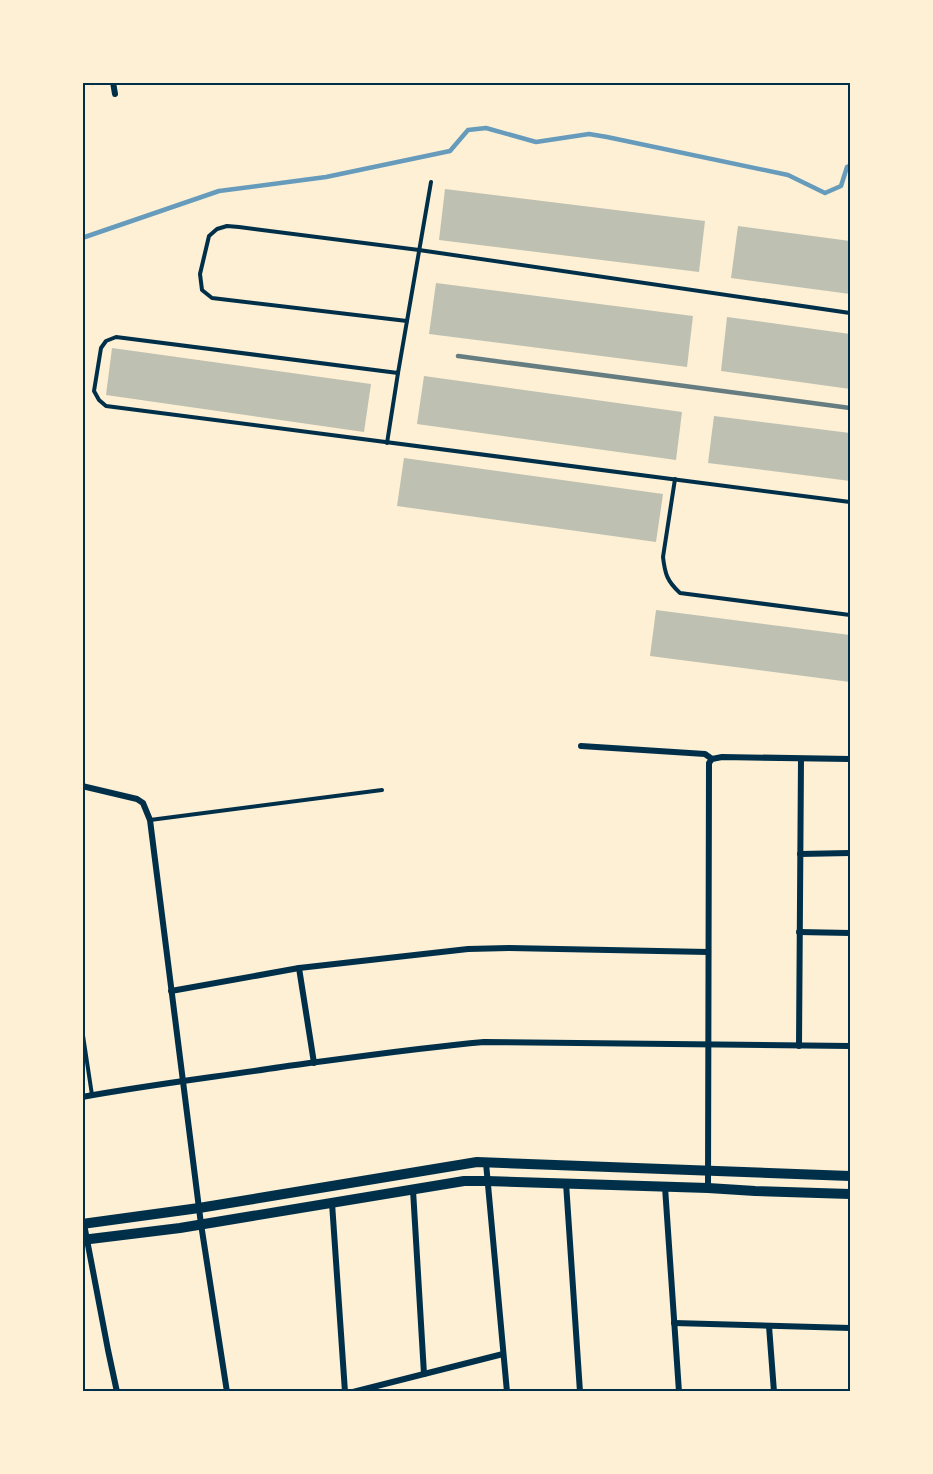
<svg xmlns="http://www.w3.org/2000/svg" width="933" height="1474" font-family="Montserrat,sans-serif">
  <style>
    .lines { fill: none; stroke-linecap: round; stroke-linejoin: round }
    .stream { stroke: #669bbc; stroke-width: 4.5 }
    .building { fill: #bec0b2 }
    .service { stroke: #003049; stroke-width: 4 }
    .minor { stroke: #003049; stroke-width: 6 }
    .primary { stroke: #003049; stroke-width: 10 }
    .rail { stroke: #657d81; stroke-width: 4.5 }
    .neatline { fill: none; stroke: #003049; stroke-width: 2 }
  </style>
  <rect width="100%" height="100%" fill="#fdf0d5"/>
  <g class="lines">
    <path class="stream" d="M82,238l137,-47 107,-14 124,-26 18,-21 18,-2 50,14 53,-8 18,3 181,38 37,18 16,-7 6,-19 3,-1"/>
  </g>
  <g class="building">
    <path d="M445,189l260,32 -6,51 -260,-32z"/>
    <path d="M738,226l112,15v53l-119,-16z"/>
    <path d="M436,283l257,33 -6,51 -258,-33z"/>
    <path d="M727,317l123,17v55l-129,-18z"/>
    <path d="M112,348l259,36 -7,48 -258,-37z"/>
    <path d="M424,376l258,36 -6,48 -259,-36z"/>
    <path d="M714,416l136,17v48l-142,-18z"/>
    <path d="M404,458l259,36 -7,48 -259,-36z"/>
    <path d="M656,610l194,25v47l-200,-26z"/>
  </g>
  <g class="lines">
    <g class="service">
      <path d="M431,182l-33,191 -282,-36 -10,4 -5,7 -7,43 5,9 7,6 744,96"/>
      <path d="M407,321l-195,-23 -10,-8 -2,-16 9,-38 8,-7 10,-3 12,1 180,23 431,63"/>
      <path d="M387,443l11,-70"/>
      <path d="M675,479l-12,78c2,17 4,24 17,36l170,22"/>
      <path d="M150,820l232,-30"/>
      <path d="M82,1029l10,66"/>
    </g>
    <g class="minor">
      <path d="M113,82l2,12"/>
      <path d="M581,746l124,8 7,5"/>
      <path d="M82,786l55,13 6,4 7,17 51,404 26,168"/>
      <path d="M800,854l50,-1"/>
      <path d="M799,932l51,1"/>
      <path d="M299,968l15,95"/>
      <path d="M171,991l128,-23 169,-19 41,-1 199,4"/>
      <path d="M799,1046l2,-287"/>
      <path d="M82,1097c66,-12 133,-20 199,-30 68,-9 135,-19 203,-25l366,4"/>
      <path d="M486,1163l21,229"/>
      <path d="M566,1183l14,209"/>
      <path d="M665,1187l14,205"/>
      <path d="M708,1188l1,-425 3,-4 10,-2 128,2"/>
      <path d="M413,1190l11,184"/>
      <path d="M332,1203l13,189"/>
      <path d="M84,1224l24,126 9,42"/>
      <path d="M674,1323l176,5"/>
      <path d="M769,1326l5,66"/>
      <path d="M353,1392l150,-38"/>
    </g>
    <g class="primary">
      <path d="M82,1224l117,-16 278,-46 373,14"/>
      <path d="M82,1240l98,-12 284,-47h23l221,7 47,3 95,3"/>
    </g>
    <path class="rail" d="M458,356l392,52"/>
  </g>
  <rect width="933" height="1474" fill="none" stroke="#fdf0d5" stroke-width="168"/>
  <rect x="84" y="84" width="765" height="1306" class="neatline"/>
</svg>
